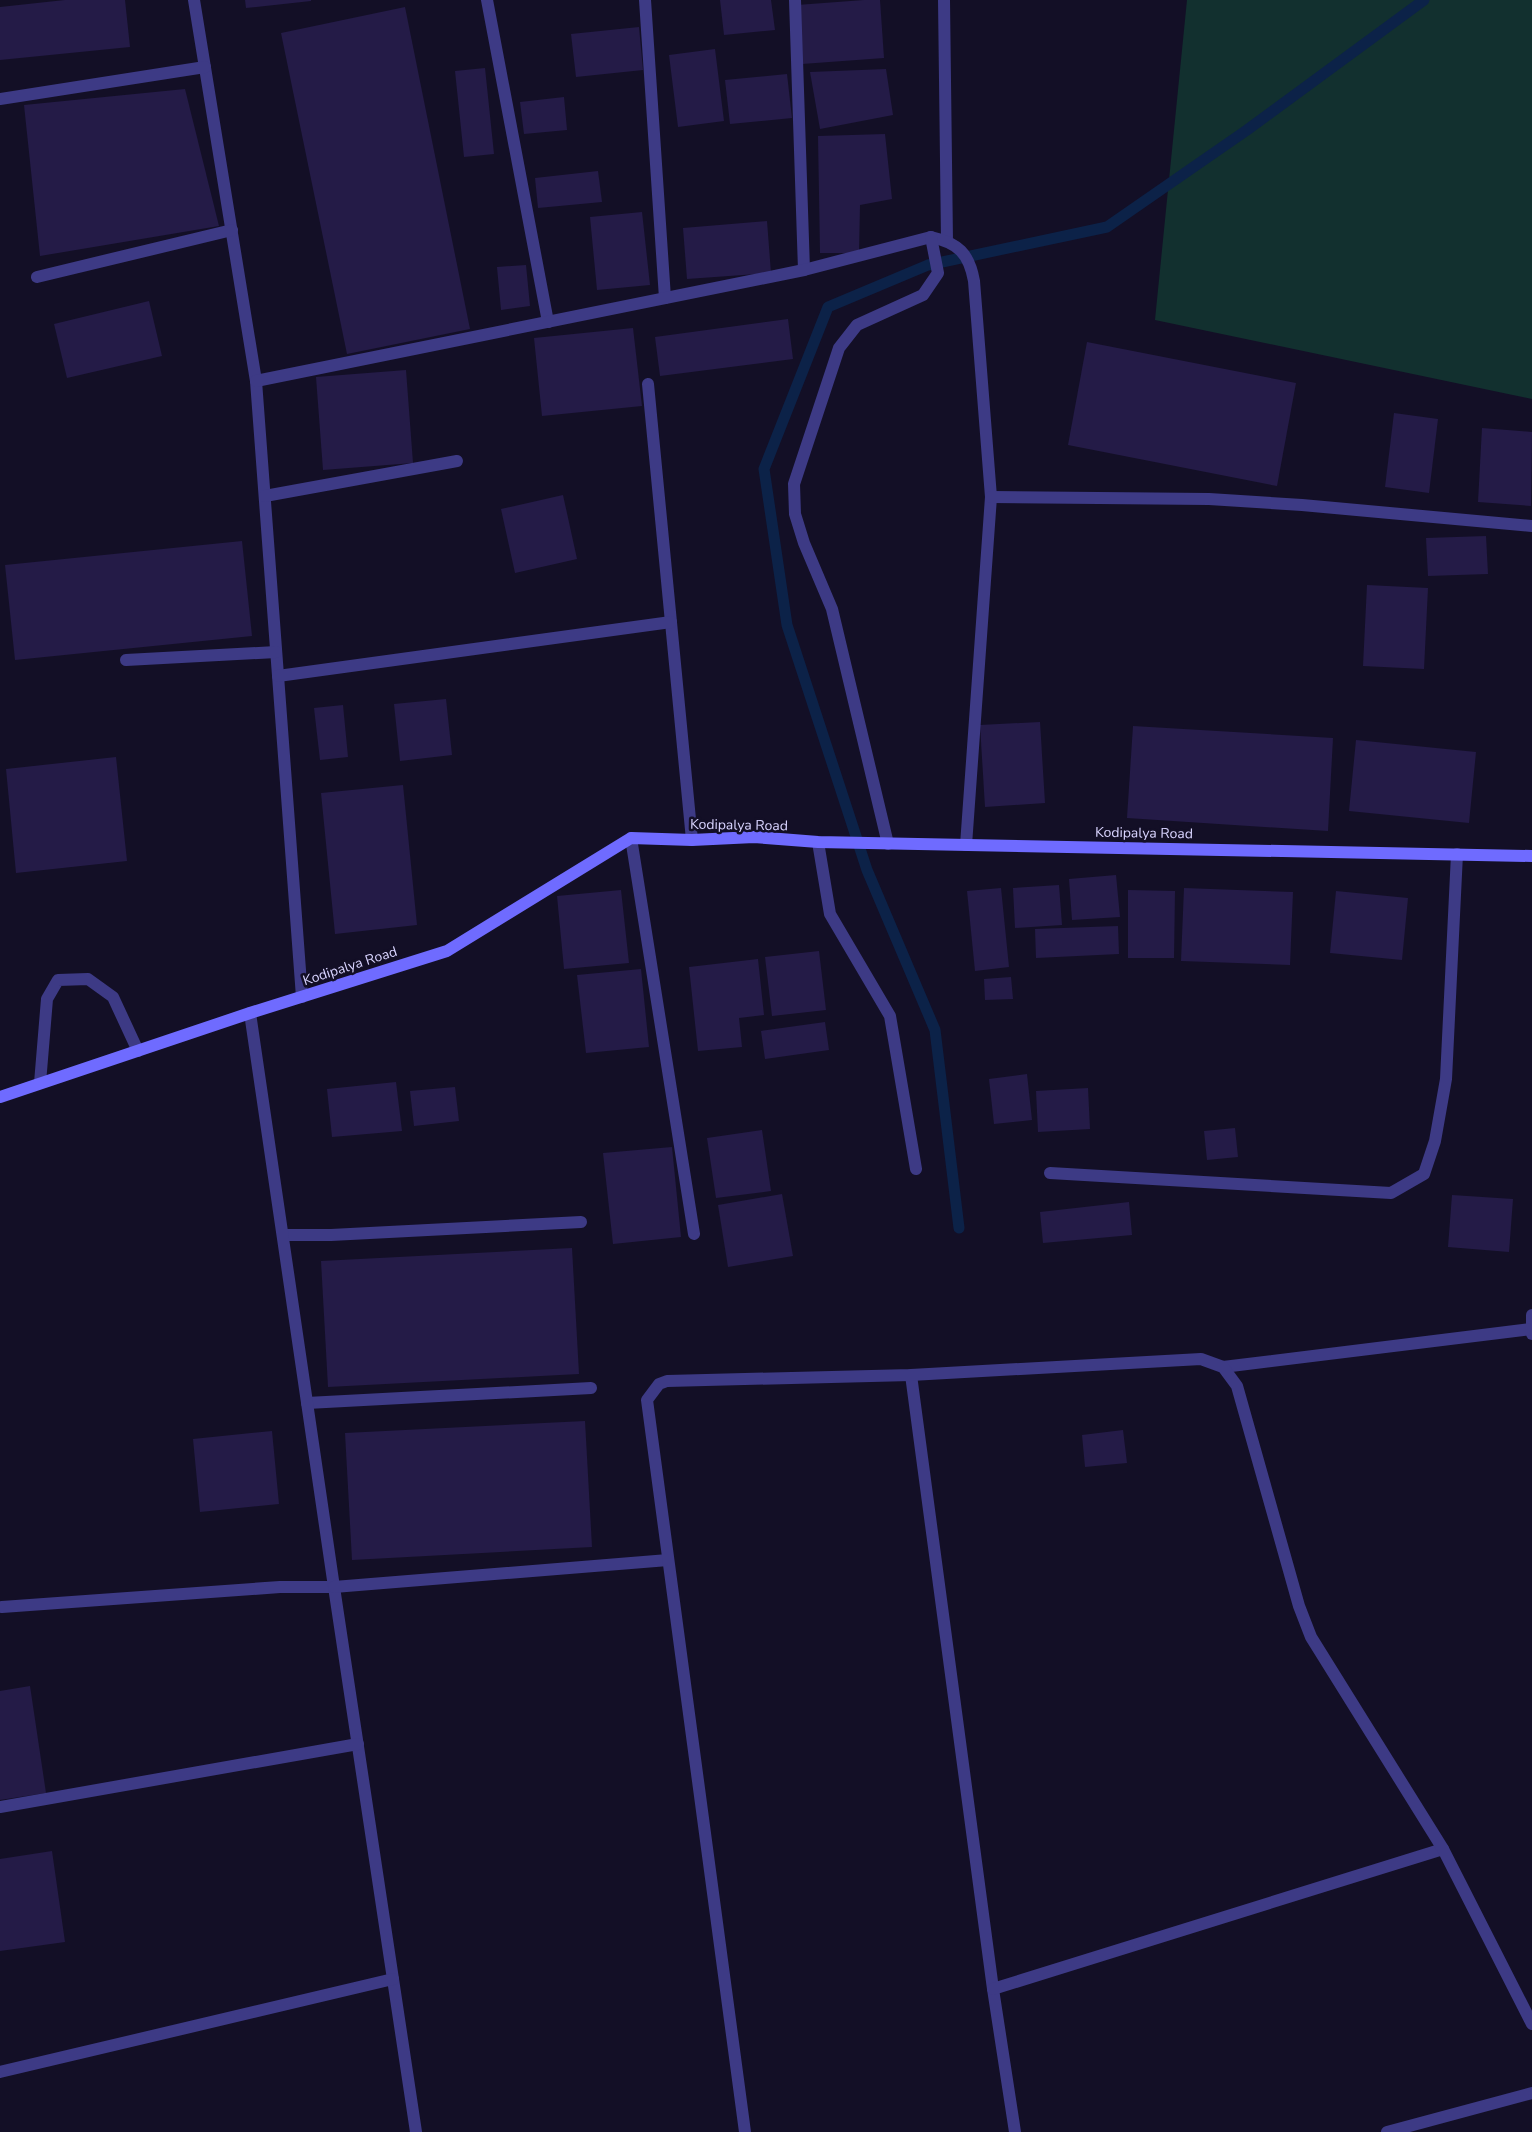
<svg xmlns="http://www.w3.org/2000/svg" width="1532" height="2132" font-family="'Nunito Sans',sans-serif">
  <style>
    .green { fill: #12302f }
    .lines { fill: none; stroke-linecap: round; stroke-linejoin: round }
    .stream { stroke: #0c2248; stroke-width: 11 }
    .building { fill: #241b47 }
    .service { stroke: #3d3a85; stroke-width: 12 }
    .minor { stroke: #3d3a85; stroke-width: 12 }
    .secondary { stroke: #6f6bff; stroke-width: 12 }
    .labels { text-anchor: middle; dominant-baseline: central; stroke-width: 5; stroke-linejoin: round; paint-order: stroke }
    .street-label { font-size: 14px; fill: #d9d4ff; stroke: #130f26 }
  </style>
  <rect width="100%" height="100%" fill="#130f26"/>
  <path class="green" d="M1187,0h345v399l-377,-79z"/>
  <g class="lines">
    <path class="stream" d="M959,1228l-24,-198 -68,-160 -80,-245 -23,-156 64,-162 100,-42 179,-38 140,-97 177,-130"/>
  </g>
  <g class="building">
    <path d="M65,0h60l5,47 -130,13v-53z"/>
    <path d="M245,0h66v1l-65,7z"/>
    <path d="M720,0h51l4,30 -51,5z"/>
    <path d="M864,0h16l4,58 -82,6 -5,-59z"/>
    <path d="M405,7l65,322 -123,25 -66,-321z"/>
    <path d="M639,27l4,43 -67,7 -5,-43z"/>
    <path d="M715,49l9,72 -46,6 -9,-72z"/>
    <path d="M485,68l9,86 -30,3 -9,-86z"/>
    <path d="M886,69l7,46 -73,14 -10,-57z"/>
    <path d="M787,74l5,44 -62,6 -5,-44z"/>
    <path d="M185,89l34,137 -179,30 -16,-151z"/>
    <path d="M564,97l3,33 -43,4 -4,-32z"/>
    <path d="M885,134l7,65 -32,6 -1,48h-39l-2,-117z"/>
    <path d="M598,171l4,31 -64,6 -3,-30z"/>
    <path d="M642,212l8,73 -53,5 -7,-73z"/>
    <path d="M767,221l4,52 -84,6 -4,-51z"/>
    <path d="M526,265l4,41 -29,4 -4,-43z"/>
    <path d="M149,301l13,55 -95,22 -13,-54z"/>
    <path d="M788,319l5,40 -133,17 -5,-39z"/>
    <path d="M633,328l9,78 -100,10 -8,-78z"/>
    <path d="M1087,342l209,41 -19,103 -209,-41z"/>
    <path d="M406,370l7,93 -90,7 -7,-93z"/>
    <path d="M1394,413l44,6 -9,74 -44,-6z"/>
    <path d="M1482,428l50,4 -1,74 -53,-4z"/>
    <path d="M563,495l14,64 -62,14 -14,-64z"/>
    <path d="M1486,536l2,38 -60,2 -2,-38z"/>
    <path d="M242,541l10,95 -237,24 -10,-95z"/>
    <path d="M1367,585l61,3 -4,81 -61,-3z"/>
    <path d="M446,699l6,56 -52,6 -6,-57z"/>
    <path d="M343,705l5,52 -28,3 -6,-52z"/>
    <path d="M1040,722l5,81 -60,4 -5,-82z"/>
    <path d="M1133,726l200,12 -5,93 -201,-13z"/>
    <path d="M1356,740l120,12 -7,71 -120,-12z"/>
    <path d="M116,757l11,104 -111,12 -10,-104z"/>
    <path d="M403,785l14,140 -82,9 -14,-141z"/>
    <path d="M1116,875l4,42 -48,3 -3,-41z"/>
    <path d="M1059,885l3,40 -47,3 -2,-40z"/>
    <path d="M1001,888l8,79 -34,4 -8,-80z"/>
    <path d="M1184,888l109,4 -3,73 -109,-4z"/>
    <path d="M621,890l8,73 -65,6 -7,-73z"/>
    <path d="M1128,890l47,1 -1,67h-46z"/>
    <path d="M1336,891l72,7 -6,62 -72,-7z"/>
    <path d="M1118,926l1,28 -83,4 -1,-29z"/>
    <path d="M819,951l7,59 -54,6 -7,-59z"/>
    <path d="M758,959l6,56 -25,3 3,29 -44,4 -9,-84z"/>
    <path d="M641,969l8,78 -63,6 -9,-78z"/>
    <path d="M1011,977l2,22 -28,1 -1,-21z"/>
    <path d="M825,1022l4,28 -64,9 -4,-28z"/>
    <path d="M1027,1074l5,46 -38,4 -5,-45z"/>
    <path d="M396,1082l6,49 -70,6 -5,-48z"/>
    <path d="M455,1087l4,34 -45,5 -4,-35z"/>
    <path d="M1088,1088l2,41 -52,3 -2,-41z"/>
    <path d="M1235,1128l3,29 -31,3 -3,-29z"/>
    <path d="M762,1130l9,61 -55,7 -9,-60z"/>
    <path d="M672,1147l9,90 -68,7 -10,-91z"/>
    <path d="M782,1194l11,62 -65,11 -10,-62z"/>
    <path d="M1452,1195l61,4 -4,53 -61,-5z"/>
    <path d="M1129,1202l3,33 -89,8 -3,-31z"/>
    <path d="M572,1248l7,126 -251,13 -7,-126z"/>
    <path d="M585,1421l7,126 -240,13 -7,-127z"/>
    <path d="M1123,1430l4,33 -42,4 -3,-32z"/>
    <path d="M272,1431l7,73 -79,8 -7,-73z"/>
    <path d="M30,1686l16,107 -46,7v-109z"/>
    <path d="M52,1851l13,91 -65,9v-92z"/>
  </g>
  <g class="lines">
    <g class="service">
      <path d="M818,842l12,72 60,102 26,153"/>
      <path d="M40,1083l7,-84 11,-19 30,-1 25,18 25,54"/>
      <path d="M283,1235h48l250,-13"/>
      <path d="M307,1403l284,-15"/>
      <path d="M2,1607l278,-20h54"/>
    </g>
    <g class="minor">
      <path d="M194,0l62,381 46,616"/>
      <path d="M487,0l61,322"/>
      <path d="M645,0l20,298"/>
      <path d="M795,0l9,270"/>
      <path d="M944,0l3,241"/>
      <path d="M0,99l205,-32"/>
      <path d="M37,277l195,-47"/>
      <path d="M256,381l548,-111 127,-33c27,6 38,16 43,44l17,216 -25,348"/>
      <path d="M648,384l44,456"/>
      <path d="M265,496l192,-35"/>
      <path d="M991,497l218,2 93,6 230,21"/>
      <path d="M126,660l150,-8"/>
      <path d="M278,676l393,-54"/>
      <path d="M631,838l63,396"/>
      <path d="M888,844l-56,-235 -28,-66 -9,-29 -1,-30 45,-136 18,-23 66,-30 15,-22 -7,-36"/>
      <path d="M250,1013l84,574 82,545"/>
      <path d="M1050,1173l341,20 33,-19 11,-33 11,-62 11,-225"/>
      <path d="M1532,1315v19"/>
      <path d="M1223,1367l308,-38"/>
      <path d="M911,1375l82,614 22,143"/>
      <path d="M334,1587l334,-27"/>
      <path d="M0,1807l358,-63"/>
      <path d="M993,1989l450,-140"/>
      <path d="M0,2072l393,-93"/>
      <path d="M745,2132l-98,-732 12,-16 8,-3 244,-6 290,-16 22,8 14,19 62,220 12,31 132,212 89,175"/>
      <path d="M1387,2132l145,-39"/>
    </g>
    <path class="secondary" d="M0,1097l250,-84 197,-62 184,-113 61,2 62,-3 64,5 714,14"/>
  </g>
  <g class="labels">
    <g class="street-label">
      <text transform="translate(739 825) rotate(1)">Kodipalya Road</text>
      <text transform="translate(1144 833) rotate(1)">Kodipalya Road</text>
      <text transform="translate(350 966) rotate(-18)">Kodipalya Road</text>
    </g>
  </g>
</svg>
